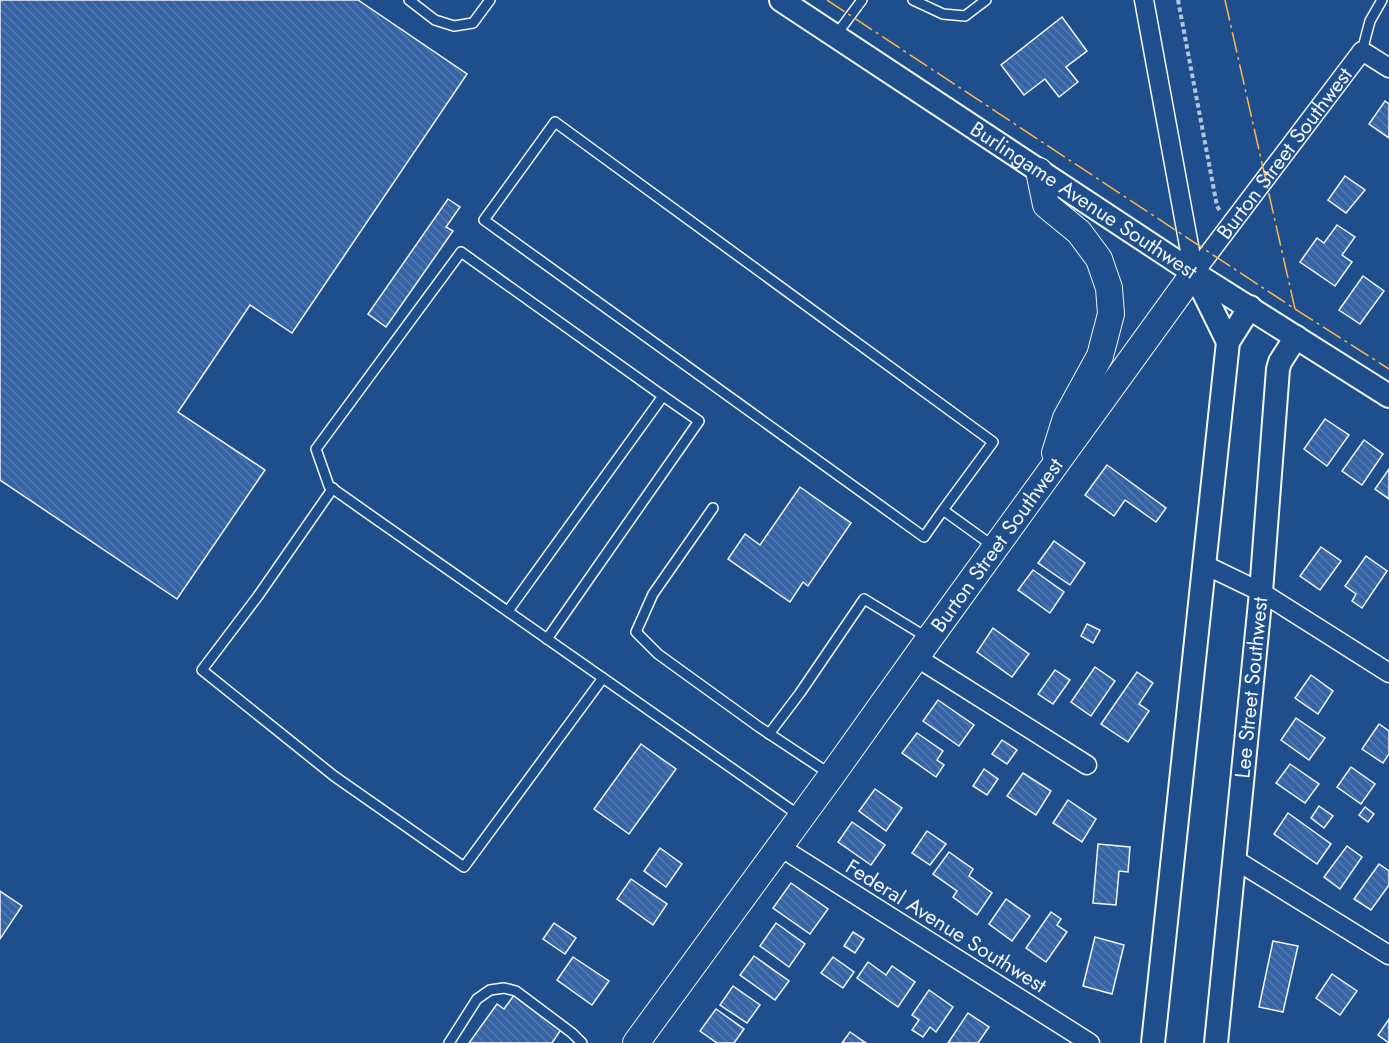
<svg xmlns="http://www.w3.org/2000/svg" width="1389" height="1043" font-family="Jost,sans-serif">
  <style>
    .building { fill: url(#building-back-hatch); stroke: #f2f6ff; stroke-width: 1.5 }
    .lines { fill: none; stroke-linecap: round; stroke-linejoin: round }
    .service-casing { stroke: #f2f6ff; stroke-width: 12 }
    .minor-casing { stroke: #f2f6ff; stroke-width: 21 }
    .tertiary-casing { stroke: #f2f6ff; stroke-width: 26 }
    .secondary-casing { stroke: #f2f6ff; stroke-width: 28 }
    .path { stroke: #b3c4dc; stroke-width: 4; stroke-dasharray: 4.5 3; stroke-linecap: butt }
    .service { stroke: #1f4e8c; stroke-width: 9 }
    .minor { stroke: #1f4e8c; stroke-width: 18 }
    .tertiary { stroke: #1f4e8c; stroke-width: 22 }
    .secondary { stroke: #1f4e8c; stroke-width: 26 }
    .power { stroke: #ffb74d; stroke-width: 1.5; stroke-dasharray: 21 4.5 3 4.5; stroke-linecap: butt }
    .labels { text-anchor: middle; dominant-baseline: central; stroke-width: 4.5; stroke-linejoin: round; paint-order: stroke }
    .street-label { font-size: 21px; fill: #f2f6ff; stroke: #1f4e8c }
  </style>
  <defs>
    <pattern id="building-back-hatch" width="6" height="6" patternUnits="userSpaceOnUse" patternTransform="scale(1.5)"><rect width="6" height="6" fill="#3563a3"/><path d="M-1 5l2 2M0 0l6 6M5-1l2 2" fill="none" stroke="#537ab1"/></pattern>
  </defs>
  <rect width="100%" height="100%" fill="#1f4e8c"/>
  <g class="building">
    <path d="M0,0h358l109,74 -175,259 -42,-28 -72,107 87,58 -88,129 -177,-119z"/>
    <path d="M1062,17l25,34 -21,16 12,15 -19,15 -14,-18 -21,16 -23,-30z"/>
    <path d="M1385,101l4,3v34l-20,-14z"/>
    <path d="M1345,176l20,14 -19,23 -18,-13z"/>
    <path d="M448,199l12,8 -14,20 7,4 -67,96 -18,-13z"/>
    <path d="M1337,225l18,12 -13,18 10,7 -17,24 -35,-24 17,-24 7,5z"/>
    <path d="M1363,276l21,15 -24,33 -21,-14z"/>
    <path d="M1325,419l24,16 -22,31 -23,-17z"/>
    <path d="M1364,440l19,14 -21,31 -20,-14z"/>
    <path d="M1107,465l59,43 -10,14 -31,-22 -11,16 -29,-21z"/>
    <path d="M1389,469v30l-14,-10z"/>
    <path d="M800,487l51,36 -43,63 -5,-4 -13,20 -62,-43 17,-25 15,11z"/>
    <path d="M1054,541l31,22 -15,22 -32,-22z"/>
    <path d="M1321,547l20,14 -21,29 -20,-14z"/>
    <path d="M1366,556l21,15 -25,37 -10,-7 4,-7 -11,-8z"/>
    <path d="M1033,570l31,22 -14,21 -32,-23z"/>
    <path d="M1087,624l13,6 -7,13 -12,-7z"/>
    <path d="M993,628l36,26 -17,23 -35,-25z"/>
    <path d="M1095,667l20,14 -24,35 -20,-14z"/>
    <path d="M1055,670l15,10 -17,24 -15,-10z"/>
    <path d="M1137,672l16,11 -14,21 10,7 -21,31 -27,-18z"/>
    <path d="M1311,675l22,16 -15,23 -23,-16z"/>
    <path d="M938,700l36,25 -15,21 -36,-25z"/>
    <path d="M1296,718l29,20 -16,22 -28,-20z"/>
    <path d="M1379,724l10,7v23l-6,9 -21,-14z"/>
    <path d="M917,733l26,18 -6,9 7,5 -8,12 -34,-24z"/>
    <path d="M1002,740l15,10 -10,14 -15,-10z"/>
    <path d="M641,744l35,25 -47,65 -35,-25z"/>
    <path d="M1290,764l29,20 -14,19 -29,-20z"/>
    <path d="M1351,767l24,17 -14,20 -24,-17z"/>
    <path d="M984,769l14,10 -11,16 -14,-9z"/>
    <path d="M1023,773l28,18 -15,24 -29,-19z"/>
    <path d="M875,789l27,19 -16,23 -27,-20z"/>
    <path d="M1068,800l28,19 -14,23 -29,-19z"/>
    <path d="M1319,806l14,10 -9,12 -13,-10z"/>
    <path d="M1365,807l9,7 -6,8 -9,-7z"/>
    <path d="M1288,813l43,31 -14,20 -43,-30z"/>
    <path d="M852,822l33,23 -14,20 -33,-23z"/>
    <path d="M927,831l19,13 -16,21 -18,-12z"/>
    <path d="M1098,844l32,3 -2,25 -9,-1 -3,34 -23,-2z"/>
    <path d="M1347,846l15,11 -22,32 -16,-12z"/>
    <path d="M660,848l22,16 -16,23 -22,-16z"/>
    <path d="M949,852l24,17 -4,7 23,17 -15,22 -24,-18 4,-6 -24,-17z"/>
    <path d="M1379,864l10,7v14l-18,25 -17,-11z"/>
    <path d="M631,879l36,25 -14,21 -36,-26z"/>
    <path d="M791,883l37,26 -18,25 -37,-26z"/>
    <path d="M0,891l22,15 -22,33z"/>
    <path d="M1006,899l24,17 -18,25 -23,-17z"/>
    <path d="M1051,912l10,7 -4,6 10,7 -21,30 -20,-14z"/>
    <path d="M554,923l22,15 -11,16 -22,-15z"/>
    <path d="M776,923l29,21 -16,23 -29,-21z"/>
    <path d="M853,932l11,7 -9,14 -11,-7z"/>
    <path d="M1095,937l29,8 -12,49 -29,-8z"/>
    <path d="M1273,941l25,5 -15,66 -24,-5z"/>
    <path d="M754,956l35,25 -14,19 -35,-25z"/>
    <path d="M573,957l36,24 -17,24 -35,-25z"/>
    <path d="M833,957l21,15 -11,16 -22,-15z"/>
    <path d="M868,962l18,13 6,-9 23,16 -17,25 -41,-29z"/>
    <path d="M1332,974l25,17 -17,24 -24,-17z"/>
    <path d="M733,986l27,19 -13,18 -27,-18z"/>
    <path d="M929,990l24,17 -17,25 -6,-5 -7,10 -11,-7 7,-10 -7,-5z"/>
    <path d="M515,994l47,34 -10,15h-83l28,-39 7,5z"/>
    <path d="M716,1009l28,20 -10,14h-17l-17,-12z"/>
    <path d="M968,1013l21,14 -11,16h-30z"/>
    <path d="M1389,1019v24l-11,-8z"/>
    <path d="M850,1032l16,11h-24z"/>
  </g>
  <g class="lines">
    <defs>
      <g id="service">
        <path d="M409,0l26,20 19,6 19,-3 17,-23"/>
        <path d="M913,0l30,14 22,2 21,-16"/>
        <path d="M836,35l26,-35"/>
        <path d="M1362,51l8,-30 12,-21"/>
        <path d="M333,488l-75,108 -56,74 132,106 130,91 139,-189"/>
        <path d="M713,508l-60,86 -17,38 22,22 101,73 71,47"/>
        <path d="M943,510l50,-68 -438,-320 -71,98 440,317 19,-27 50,36"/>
        <path d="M508,611l155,-215 -202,-144 -145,197 13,37 34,24 437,306"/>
        <path d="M547,639l152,-218 -36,-25"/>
        <path d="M769,734l31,-41 64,-94 64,39"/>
        <path d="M449,1043l28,-44 13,-9 14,-2 12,3 56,42 10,10"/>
      </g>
      <g id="minor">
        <path d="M1144,0l50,273"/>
        <path id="s1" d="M1194,273l168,-222 27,17"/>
        <path d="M1203,564l58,28 128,81"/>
        <path d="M916,657l171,108"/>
        <path d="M780,847l310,196"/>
        <path d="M1234,859l155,96"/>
      </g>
      <g id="tertiary">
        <path id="s2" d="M781,0l413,273 195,123"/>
        <path d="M1194,273l34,69"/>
        <path d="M1153,1043l75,-701 22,-35"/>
        <path id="s3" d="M1216,1043l45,-451 17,-223 2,-7 16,-25"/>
      </g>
      <g id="secondary">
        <path d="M1039,171l7,34 33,27 20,27 10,29 2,26 -11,42 -34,62 -11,35"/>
        <path id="s4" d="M636,1043l196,-268 97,-136 265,-366"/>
      </g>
    </defs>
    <use href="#service" class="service-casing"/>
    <use href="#minor" class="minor-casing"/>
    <use href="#tertiary" class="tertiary-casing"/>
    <use href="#secondary" class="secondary-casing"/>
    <path class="path" d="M1178,0l39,206 3,5"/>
    <use href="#service" class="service"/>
    <use href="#minor" class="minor"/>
    <use href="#tertiary" class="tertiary"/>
    <use href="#secondary" class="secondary"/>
    <g class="power">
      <path d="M827,0l468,309 94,60"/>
      <path d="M1225,0l70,309"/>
    </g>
  </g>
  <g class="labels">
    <g class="street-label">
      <text stroke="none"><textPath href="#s1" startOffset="150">Burton Street Southwest</textPath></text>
      <text stroke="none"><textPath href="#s2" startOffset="363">Burlingame Avenue Southwest</textPath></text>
      <text stroke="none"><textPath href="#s4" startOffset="615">Burton Street Southwest</textPath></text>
      <text stroke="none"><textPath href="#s3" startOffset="357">Lee Street Southwest</textPath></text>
      <text transform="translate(946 926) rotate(32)">Federal Avenue Southwest</text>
    </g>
  </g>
</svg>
